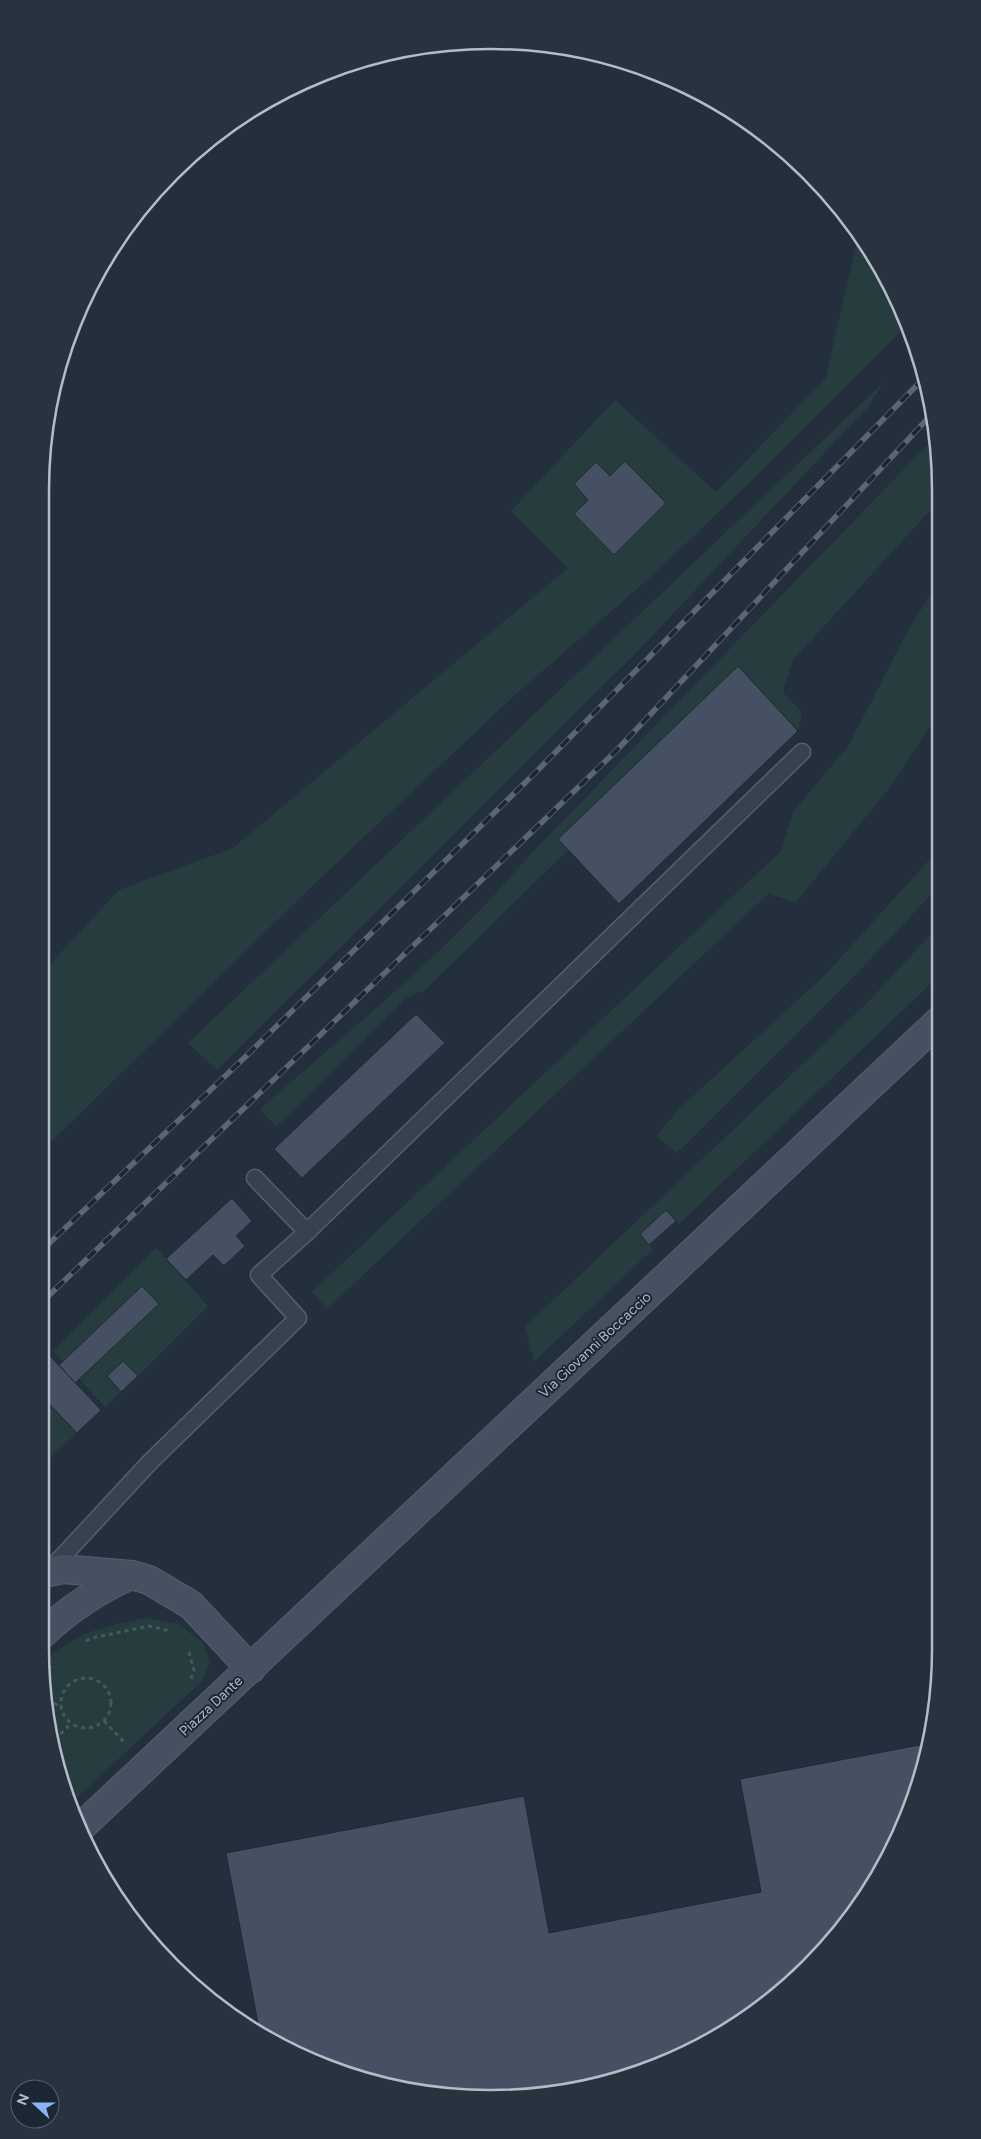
<svg xmlns="http://www.w3.org/2000/svg" width="981" height="2139" font-family="Figtree,sans-serif">
  <style>
    .green { fill: #263c3f }
    .building { fill: #455162; stroke: #1f2835 }
    .lines { fill: none; stroke-linecap: round; stroke-linejoin: round }
    .lane-casing { stroke: #565f6c; stroke-width: 19 }
    .secondary-casing { stroke: #565f6c; stroke-width: 30 }
    .path { stroke: #44595c; stroke-width: 3; stroke-dasharray: 4 4; stroke-linecap: butt }
    .lane { stroke: #38414e; stroke-width: 16 }
    .secondary { stroke: #465061; stroke-width: 28 }
    .rail-casing { stroke: #5a6575; stroke-width: 5.5 }
    .rail { stroke: #1d2633; stroke-width: 4; stroke-dasharray: 11; stroke-linecap: butt }
    .labels { text-anchor: middle; dominant-baseline: central; stroke-width: 4; stroke-linejoin: round; paint-order: stroke }
    .street-label { font-size: 14px; fill: #b4bcc9; stroke: #1d2633 }
    .rim { fill: none; stroke: #b4bcc9; stroke-width: 2.5 }
  </style>
  <rect width="100%" height="100%" fill="#242f3e"/>
  <g class="green">
    <path d="M858,235l50,89 -159,159 -96,92 -138,120 -206,194 -269,264v-178l79,-85 114,-42 335,-280 -57,-57 104,-111 101,92 110,-114z"/>
    <path d="M883,383l-16,25 -231,245 -419,417 -29,-27z"/>
    <path d="M937,435v68l-144,157 -10,32 19,20 -4,19 -60,-65 -179,173 9,11 -143,140 -19,8 -130,129 -16,-18c91,-80 188,-157 266,-250z"/>
    <path d="M938,583v131l-47,72 -95,116 -28,-8 -441,415 -15,-17 469,-441 12,-39 56,-67 58,-113z"/>
    <path d="M938,850l1,35c-83,94 -174,179 -262,268l-21,-17 24,-28 146,-134z"/>
    <path d="M939,909v67l-260,248 -13,-14 -26,24 13,15 -119,113 -9,-35 343,-325 62,-67z"/>
    <path d="M156,1248l52,58 -70,70 -15,-15 -16,15 14,16 -16,15 -52,-56z"/>
    <path d="M40,1394l37,39 -37,33z"/>
    <path d="M146,1618l33,6 24,19 7,19 -8,19 -133,124 -5,-11 -21,-129c26,-32 64,-39 103,-47z"/>
  </g>
  <g class="building">
    <path d="M625,461l41,42 -52,52 -40,-41 14,-14 -14,-16 22,-22 14,14z"/>
    <path d="M738,666l60,65 -179,173 -61,-65z"/>
    <path d="M416,1014l29,29 -143,135 -28,-29z"/>
    <path d="M232,1198l20,23 -16,15 9,10 -21,20 -11,-11 -27,25 -20,-21z"/>
    <path d="M666,1210l10,11 -27,24 -9,-11z"/>
    <path d="M142,1286l17,18 -84,79 -16,-18z"/>
    <path d="M49,1355l52,55 -24,23 -37,-39v-30z"/>
    <path d="M123,1361l15,15 -17,16 -14,-16z"/>
    <path d="M40,1414l8,9 -1,17 -7,7z"/>
    <path d="M930,1743l-23,78 -78,125 -114,93 -137,51 -88,9 -87,-9 -137,-51 -6,-5 -34,-181 298,-57 25,137 212,-41 -21,-113z"/>
  </g>
  <g class="lines">
    <defs>
      <g id="lane">
        <path d="M307,1232l495,-480"/>
        <path d="M49,1571l101,-109 148,-144 -39,-43 48,-43 -52,-54"/>
      </g>
      <g id="secondary">
        <path d="M40,1574l23,-5 69,6 17,5 42,25 60,64"/>
        <path d="M40,1636c27,-25 58,-47 92,-61"/>
        <path d="M80,1828l859,-807"/>
      </g>
    </defs>
    <use href="#lane" class="lane-casing"/>
    <use href="#secondary" class="secondary-casing"/>
    <g class="path">
      <path d="M86,1641l6,-3 57,-12 21,5"/>
      <path d="M189,1652l5,18 -3,9"/>
      <path d="M44,1674l7,-8"/>
      <circle cx="86" cy="1703" r="25"/>
      <path d="M48,1698l14,11"/>
      <path d="M104,1721l21,22"/>
      <path d="M55,1740l16,-17"/>
    </g>
    <use href="#lane" class="lane"/>
    <use href="#secondary" class="secondary"/>
    <defs>
      <g id="rail">
        <path d="M40,1252l201,-191 296,-290 386,-392"/>
        <path d="M40,1304l577,-554 315,-336"/>
      </g>
    </defs>
    <use href="#rail" class="rail-casing"/>
    <use href="#rail" class="rail"/>
  </g>
  <g class="labels">
    <g class="street-label">
      <text transform="translate(595 1345) rotate(-43)">Via Giovanni Boccaccio</text>
      <text transform="translate(211 1706) rotate(-43)">Piazza Dante</text>
    </g>
  </g>
  <path d="M0 0H981V2139H0ZM490 49H491A441 441 0 0 1 932 490V1649A441 441 0 0 1 491 2090H490A441 441 0 0 1 49 1649V490A441 441 0 0 1 490 49Z" fill="#29323f" fill-rule="evenodd"/>
  <path class="rim" d="M490 49H491A441 441 0 0 1 932 490V1649A441 441 0 0 1 491 2090H490A441 441 0 0 1 49 1649V490A441 441 0 0 1 490 49Z"/>
  <g transform="translate(35 2104) rotate(291)"><circle r="24" fill="#1d2633" stroke="#59626f"/>
  <path d="M0-4L9 19L0 12L-9 19Z" fill="#8ab4f8"/>
  <text y="-8" font-size="14" font-weight="bold" text-anchor="middle" fill="#b4bcc9">N</text>
  </g>
</svg>
